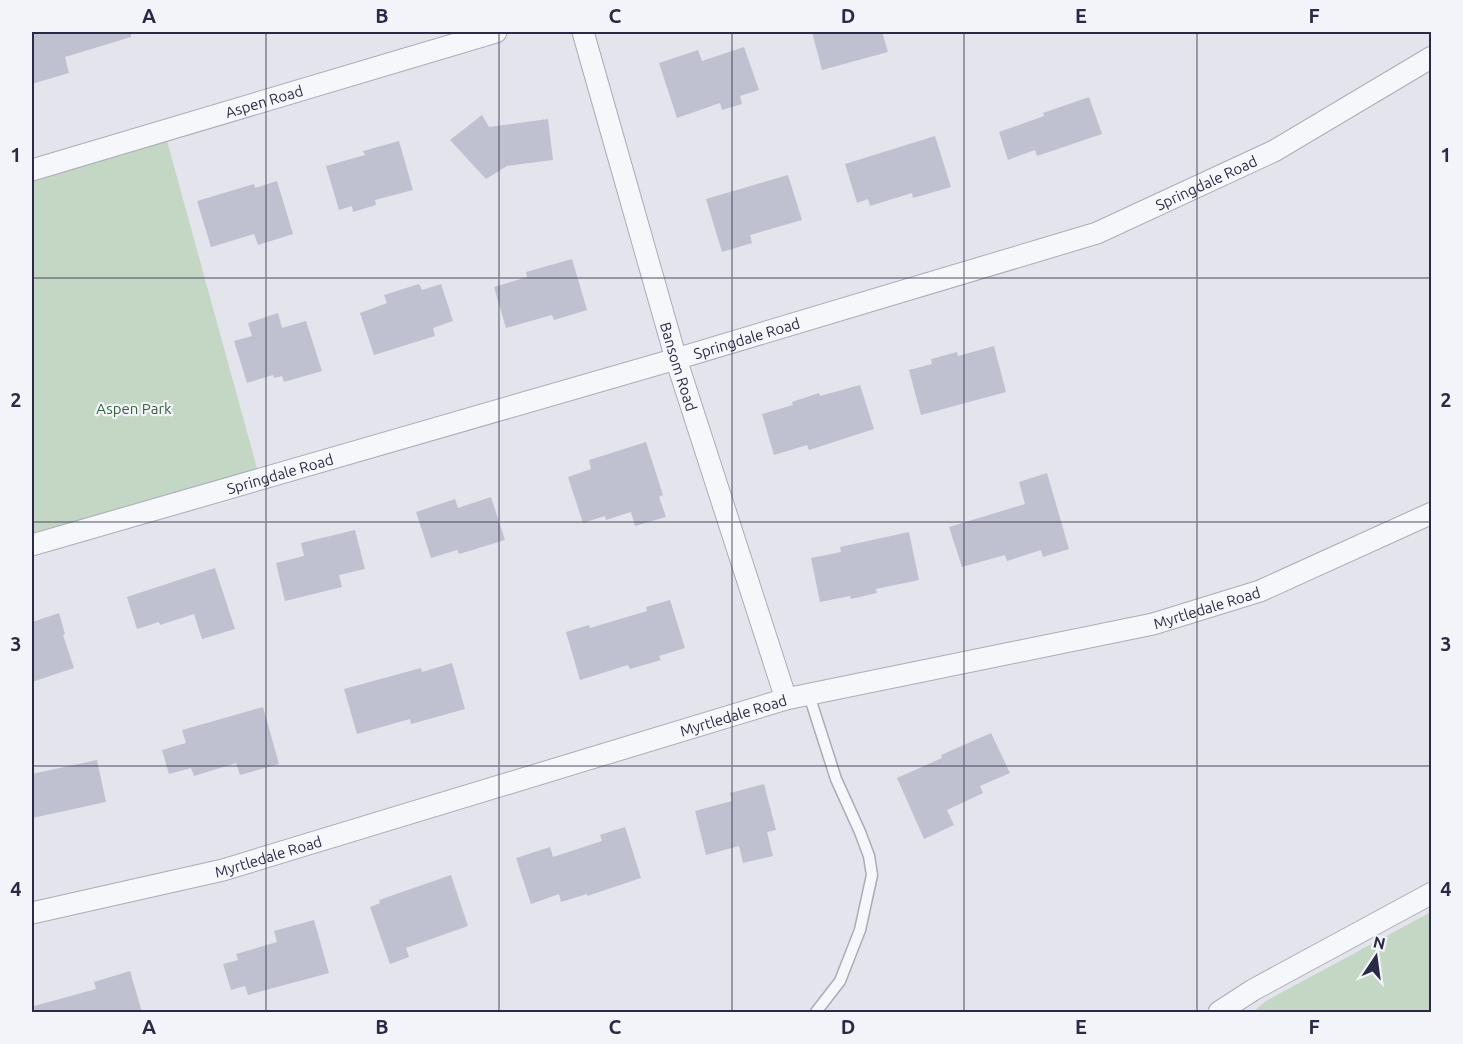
<svg xmlns="http://www.w3.org/2000/svg" width="1463" height="1044" font-family="Ubuntu,sans-serif">
  <style>
    .green { fill: #c3d7c4 }
    .building { fill: #c0c1d0 }
    .lines { fill: none; stroke-linecap: round; stroke-linejoin: round }
    .lane-casing { stroke: #abacba; stroke-width: 13 }
    .street-casing { stroke: #abacba; stroke-width: 23 }
    .lane { stroke: #f6f7fa; stroke-width: 10 }
    .street { stroke: #f6f7fa; stroke-width: 21 }
    .grid { fill: none; stroke: #292b46; stroke-width: 1.5; stroke-opacity: 0.55 }
    .labels { text-anchor: middle; dominant-baseline: central; stroke-width: 4.5; stroke-linejoin: round; paint-order: stroke }
    .street-label { font-size: 15px; fill: #292b46; stroke: #f3f4f9 }
    .park-label { font-size: 15px; fill: #35643a; stroke: #f3f4f9 }
    .neatline { fill: none; stroke: #292b46; stroke-width: 2 }
    .grid-label { font-size: 20px; text-anchor: middle; font-weight: bold; fill: #292b46 }
  </style>
  <rect width="100%" height="100%" fill="#e3e4ec"/>
  <g class="green">
    <path d="M164,130l96,349 -228,72v-386z"/>
    <path d="M1431,912v100h-178l13,-11z"/>
  </g>
  <g class="building">
    <path d="M32,32h99v5l-66,20 4,16 -37,11z"/>
    <path d="M812,32h70l6,20 -66,18z"/>
    <path d="M744,47l15,43 -19,6 2,8 -20,6 -2,-7 -43,15 -18,-55 39,-13 4,11z"/>
    <path d="M1089,97l13,37 -65,22 -2,-6 -27,10 -9,-28 45,-16 -1,-3z"/>
    <path d="M482,115l7,12 59,-8 5,41 -46,6 -21,13 -36,-39z"/>
    <path d="M935,136l16,51 -38,11 -1,-5 -42,13 -2,-7 -11,4 -12,-39z"/>
    <path d="M399,141l14,49 -38,10 1,5 -23,7 -1,-6 -13,4 -13,-44 39,-11 -2,-4z"/>
    <path d="M788,175l14,45 -52,15 2,8 -30,9 -16,-53z"/>
    <path d="M277,181l16,53 -35,11 -4,-11 -43,13 -14,-46 57,-17 1,4z"/>
    <path d="M572,259l15,51 -33,10 -2,-5 -46,13 -12,-41 33,-10 -1,-5z"/>
    <path d="M419,284l3,6 19,-6 12,37 -20,7 2,8 -61,19 -14,-42 27,-10 -3,-8z"/>
    <path d="M278,313l4,15 24,-7 16,50 -38,11 -2,-6 -8,2 -1,-3 -26,8 -13,-42 18,-5 -4,-13z"/>
    <path d="M994,346l12,46 -85,23 -12,-45 23,-6 -1,-5 26,-7 1,4z"/>
    <path d="M860,385l14,44 -65,21 -2,-5 -33,10 -12,-41 31,-9 -1,-3 27,-9 1,3z"/>
    <path d="M646,442l17,53 -4,2 7,20 -31,9 -4,-14 -25,8 -1,-4 -22,7 -15,-46 23,-8 -2,-9z"/>
    <path d="M1047,473l22,76 -26,8 -2,-7 -34,11 -2,-6 -43,12 -13,-40 76,-23 -6,-22z"/>
    <path d="M491,497l14,43 -46,14 -2,-4 -26,8 -15,-46 39,-13 3,9z"/>
    <path d="M355,530l10,39 -26,6 3,12 -57,14 -9,-38 28,-7 -3,-13z"/>
    <path d="M909,532l10,48 -43,9 1,4 -26,6 -1,-3 -30,6 -9,-44 30,-6 -1,-5z"/>
    <path d="M215,568l20,61 -33,10 -8,-25 -34,11 -1,-3 -22,7 -10,-32z"/>
    <path d="M670,600l15,48 -26,8 2,4 -31,9 -2,-4 -48,15 -14,-48 23,-7 1,3 57,-17 -1,-4z"/>
    <path d="M59,613l6,21 -2,1 11,33 -42,14v-60z"/>
    <path d="M452,663l13,46 -54,15 -1,-5 -53,15 -13,-45 77,-21 1,4z"/>
    <path d="M263,707l16,57 -39,11 -4,-12 -42,13 -3,-8 -22,6 -7,-24 24,-7 -4,-13z"/>
    <path d="M991,733l19,40 -30,13 3,7 -36,17 7,15 -30,14 -27,-61 45,-20 -1,-3z"/>
    <path d="M97,760l9,42 -74,16v-44z"/>
    <path d="M764,784l12,46 -9,2 6,24 -30,7 -4,-17 -33,9 -11,-44 37,-10 -2,-8z"/>
    <path d="M625,827l16,51 -54,18v-2l-26,8 -2,-8 -28,10 -15,-46 34,-11 3,10 49,-16 -2,-6z"/>
    <path d="M451,875l17,51 -62,22 3,9 -19,7 -20,-57 10,-4 -1,-3z"/>
    <path d="M314,920l15,53 -81,22 -3,-9 -14,4 -8,-26 15,-4 -2,-6 41,-12 -3,-11z"/>
    <path d="M130,971l12,41h-107l-1,-6 62,-17 -2,-7z"/>
  </g>
  <g class="lines">
    <defs>
      <path id="lane" d="M809,695l27,84 24,53 9,24 3,19 -12,55 -20,51 -24,31"/>
      <g id="street">
        <path id="s1" d="M583,32l93,327 110,340"/>
        <path id="s2" d="M32,170l464,-138"/>
        <path id="s3" d="M32,545l644,-186 421,-126 177,-82 158,-94"/>
        <path id="s4" d="M32,913l191,-43 563,-171 367,-75 107,-33 172,-78"/>
        <path d="M1219,1012l34,-22 179,-97"/>
      </g>
    </defs>
    <use href="#lane" class="lane-casing"/>
    <use href="#street" class="street-casing"/>
    <use href="#lane" class="lane"/>
    <use href="#street" class="street"/>
  </g>
  <path class="grid" d="M266,32v980M499,32v980M732,32v980M964,32v980M1197,32v980M32,278h1400M32,522h1400M32,766h1400"/>
  <g class="labels">
    <g class="street-label">
      <text stroke="none"><textPath href="#s2" startOffset="242">Aspen Road</textPath></text>
      <text stroke="none"><textPath href="#s3" startOffset="1230">Springdale Road</textPath></text>
      <text stroke="none"><textPath href="#s3" startOffset="744">Springdale Road</textPath></text>
      <text stroke="none"><textPath href="#s1" startOffset="348">Bansom Road</textPath></text>
      <text stroke="none"><textPath href="#s3" startOffset="258">Springdale Road</textPath></text>
      <text stroke="none"><textPath href="#s4" startOffset="1215">Myrtledale Road</textPath></text>
      <text stroke="none"><textPath href="#s4" startOffset="729">Myrtledale Road</textPath></text>
      <text stroke="none"><textPath href="#s4" startOffset="243">Myrtledale Road</textPath></text>
    </g>
    <g class="park-label">
      <text x="134" y="408">Aspen Park</text>
    </g>
  </g>
  <rect width="1463" height="1044" fill="none" stroke="#f3f4f9" stroke-width="66"/>
  <g transform="translate(1376 957) rotate(13)" stroke="#f3f4f9" stroke-width="4.5" paint-order="stroke">
  <path d="M0-4.5L10 22L0 15L-10 22Z" fill="#292b46"/>
  <text y="-9" font-size="16" font-weight="bold" text-anchor="middle" fill="#292b46">N</text>
  </g>
  <rect x="33" y="33" width="1397" height="978" class="neatline"/>
  <g class="grid-label">
    <text x="149" y="23">A</text>
    <text x="382" y="23">B</text>
    <text x="615" y="23">C</text>
    <text x="848" y="23">D</text>
    <text x="1081" y="23">E</text>
    <text x="1314" y="23">F</text>
    <text x="16" y="162">1</text>
    <text x="1446" y="162">1</text>
    <text x="16" y="407">2</text>
    <text x="1446" y="407">2</text>
    <text x="16" y="651">3</text>
    <text x="1446" y="651">3</text>
    <text x="16" y="896">4</text>
    <text x="1446" y="896">4</text>
    <text x="149" y="1034">A</text>
    <text x="382" y="1034">B</text>
    <text x="615" y="1034">C</text>
    <text x="848" y="1034">D</text>
    <text x="1081" y="1034">E</text>
    <text x="1314" y="1034">F</text>
  </g>
</svg>
